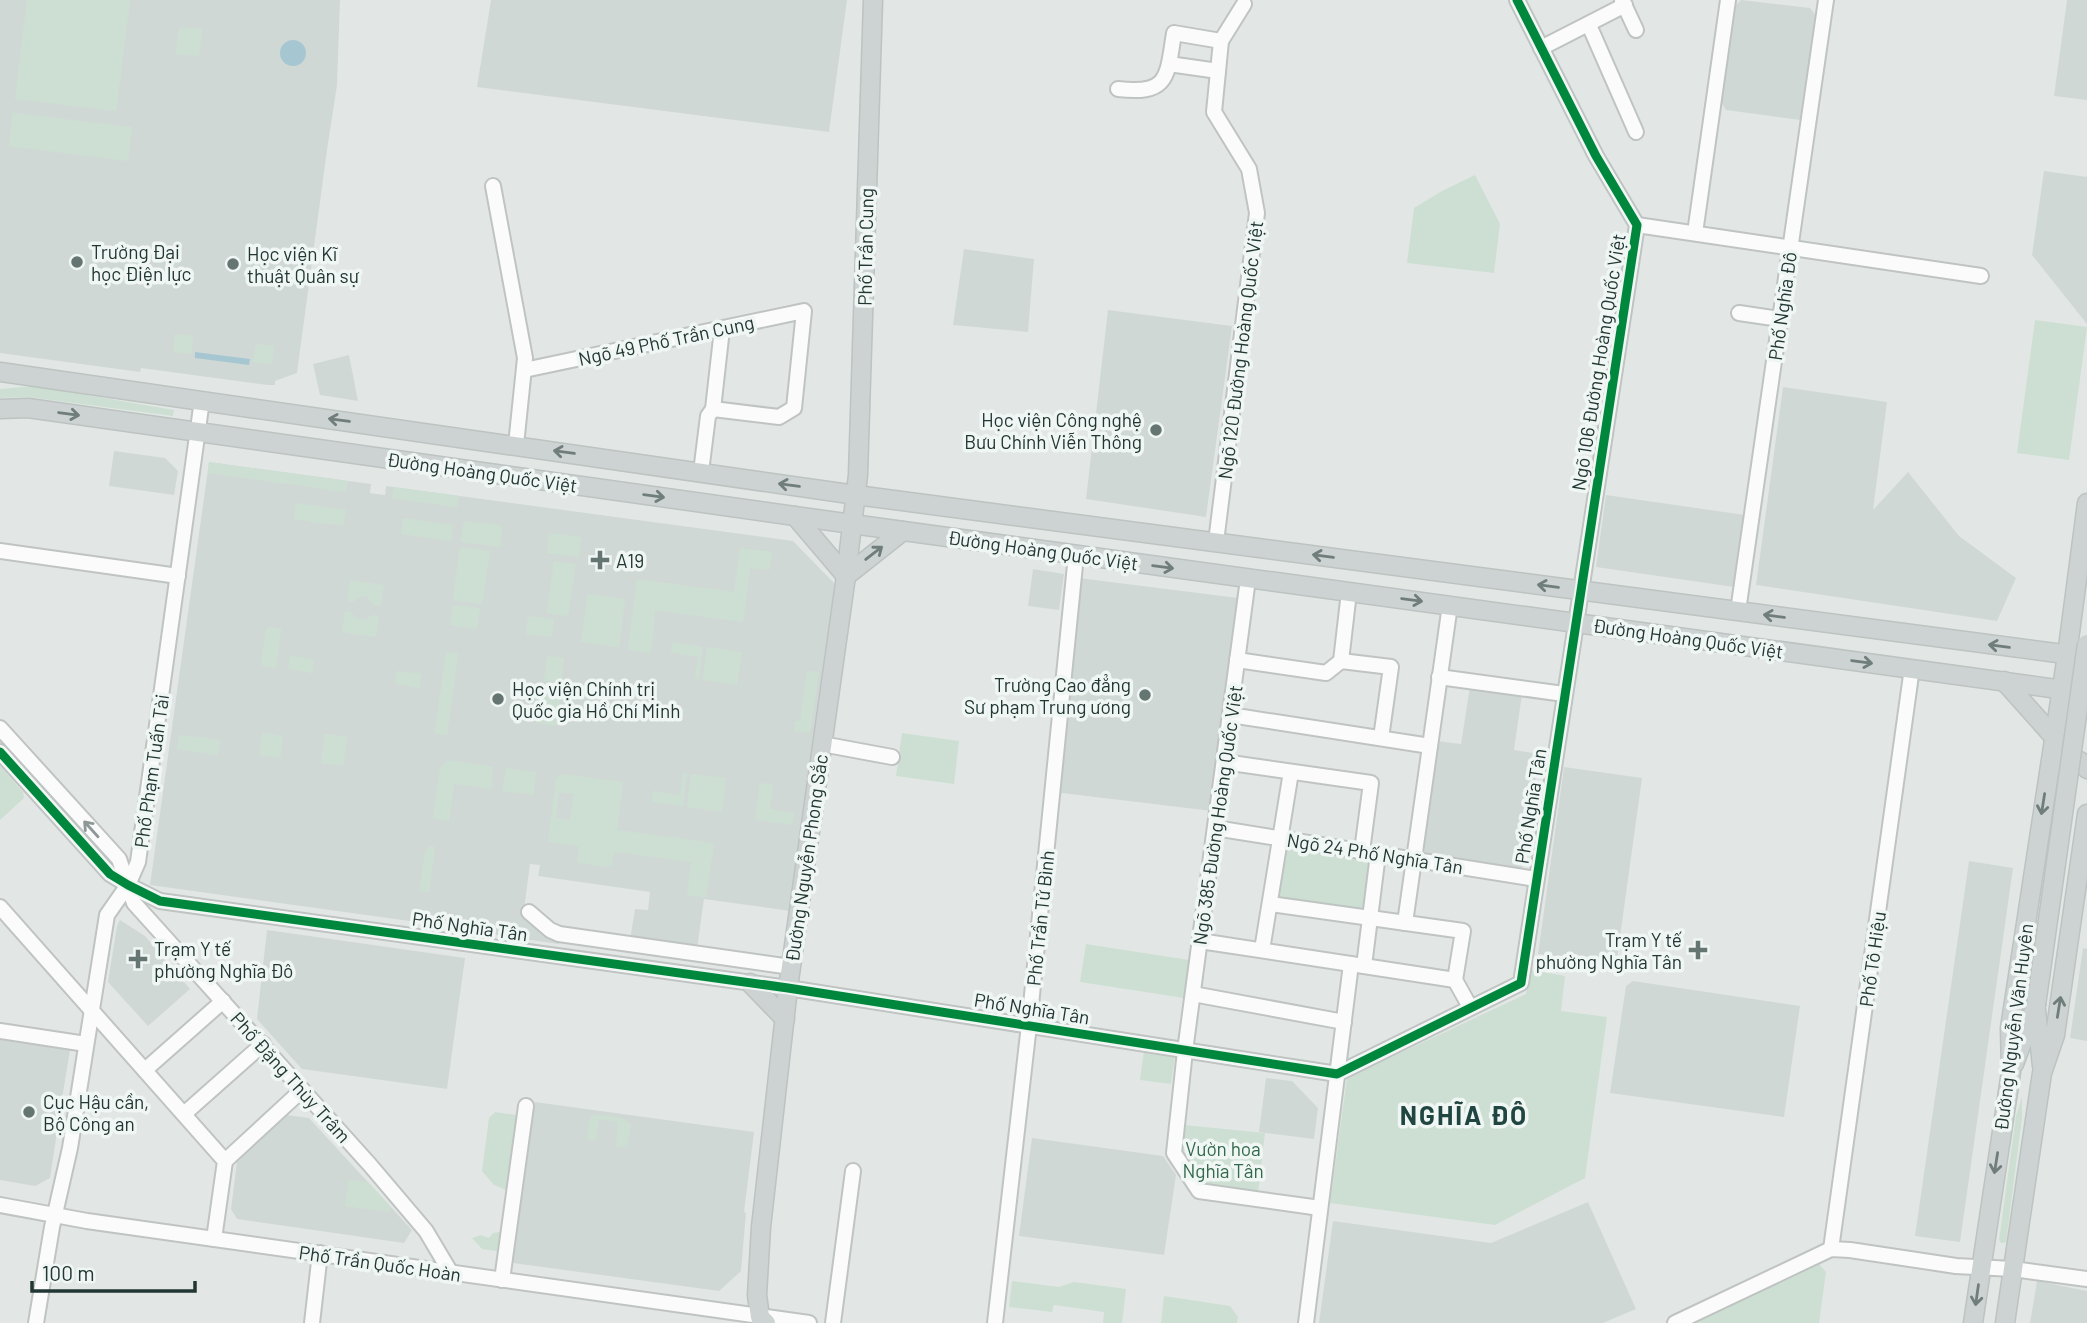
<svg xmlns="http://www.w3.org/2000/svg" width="2087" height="1323" font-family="Barlow,sans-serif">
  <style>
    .built { fill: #d0d8d5 }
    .green { fill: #cddfd3; fill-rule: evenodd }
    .water { fill: #a6c7d1 }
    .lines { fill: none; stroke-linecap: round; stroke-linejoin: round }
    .minor-casing { stroke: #bfc4c2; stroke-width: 18 }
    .major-casing { stroke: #bcc3c1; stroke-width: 21 }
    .minor { stroke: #fbfbfb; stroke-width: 14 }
    .major { stroke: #cdd3d2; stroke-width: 18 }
    .major-bridge-casing { stroke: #bcc3c1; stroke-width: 21; stroke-linecap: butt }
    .major-bridge { stroke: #cdd3d2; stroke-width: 18 }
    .cycleway-casing { stroke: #eff6f3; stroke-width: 13 }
    .cycleway { stroke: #00873e; stroke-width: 9 }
    .oneway { stroke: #6f7d7b }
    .oneway2 { stroke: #8e9997 }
    .poi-dot { fill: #657571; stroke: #eff6f3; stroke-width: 2.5 }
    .labels { text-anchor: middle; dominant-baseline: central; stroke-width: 7; stroke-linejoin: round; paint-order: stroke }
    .street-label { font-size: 19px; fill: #223733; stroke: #eff6f3 }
    .poi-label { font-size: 19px; fill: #223733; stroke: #eff6f3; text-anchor: start }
    .park-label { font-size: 19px; fill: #32684c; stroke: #eff6f3 }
    .district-label { font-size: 26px; font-weight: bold; letter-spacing: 2px; fill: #214641; stroke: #eff6f3 }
  </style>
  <rect width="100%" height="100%" fill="#e2e7e5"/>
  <g class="built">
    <path d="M0,0h340l-3,85 -10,65 -30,223 -22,8v4h-7l-127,-17 -1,4 -140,-19z"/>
    <path d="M491,0h356l-18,132 -352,-45z"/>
    <path d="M1741,0l69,8 6,8 -16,104 -74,-10 -5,-8 15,-97z"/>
    <path d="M2067,0h20v100l-33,-4z"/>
    <path d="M2044,171l43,6v147l-55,-69z"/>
    <path d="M964,249l70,10 -6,73 -75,-7z"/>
    <path d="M1108,310l124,16 -26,191 -120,-18z"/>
    <path d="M349,355l9,46 -38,-6 -7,-31z"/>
    <path d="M1783,387l104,15 -14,108 35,-38 51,64 57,42 -19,43 -241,-36z"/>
    <path d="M114,451l51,7 13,13 -4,24 -65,-9z"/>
    <path d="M209,462l162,22 -1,9 7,1 8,1 1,-9 407,55 42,43 -45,327 -86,-12 -7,50 -67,-9 5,-31 13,1 2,-18 -112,-16 2,-11 -10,-1 -6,46 35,28v6l-135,-19v-2l-274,-38z"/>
    <path d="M1606,495l139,20 -11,72 -138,-20z"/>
    <path d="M1033,569l31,5 -5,36 -31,-4z"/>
    <path d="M1079,578l159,20 -26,213 -159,-19z"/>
    <path d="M1470,686l52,8 -8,56 25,4 -17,116 -102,-15 17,-114 24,3z"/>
    <path d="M1564,767l78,11 -26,188 -78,-12z"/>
    <path d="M1969,861l44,7 -53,374 -45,-6z"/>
    <path d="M120,920l25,16 45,53 -42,37 -40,-44 9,-56z"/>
    <path d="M267,930l198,28 -18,131 -145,-20 -45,-50z"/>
    <path d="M2083,948l4,1v92l-17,-3z"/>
    <path d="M1633,981l167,25 -16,111 -174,-24 16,-107z"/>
    <path d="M0,1039l70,11 -10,61 -3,3 -1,6 -1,5 3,1 -8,52 -15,8 -35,-6z"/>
    <path d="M1266,1078l26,3 26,27 -4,31 -55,-7z"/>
    <path d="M535,1102l219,30 -10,80 2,1 -5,58 -22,20 -206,-28z"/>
    <path d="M287,1115l22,3 103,112 -8,13 -167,-24 -6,-10 6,-47z"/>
    <path d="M1032,1138l131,18 13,19 -12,80 -145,-19z"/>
    <path d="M1588,1202l48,107 -33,14h-284l14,-102 158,22z"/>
    <path d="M2037,1281l50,10v32h-57z"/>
  </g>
  <g class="green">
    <path d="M27,0h103l-14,111 -101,-12z"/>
    <path d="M179,27l23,2 -3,27 -23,-2z"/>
    <path d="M13,113l119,14 -4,34 -119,-15z"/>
    <path d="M1475,175l25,49 -6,49 -87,-10 7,-55 28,-17z"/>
    <path d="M2035,320l52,7 -18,133 -52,-7z"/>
    <path d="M175,334l18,2 -2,18 -18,-2z"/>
    <path d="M256,344l18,2 -2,18 -19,-2z"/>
    <path d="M35,386l139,24 -1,6 -145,-19 -28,1v-9z"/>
    <path d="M209,462l139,19 -2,11 -138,-19z"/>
    <path d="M394,487l65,9 -2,11 -65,-9z"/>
    <path d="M296,503l50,7 -3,16 -49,-7z"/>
    <path d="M403,518l50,7 -2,16 -50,-7z"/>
    <path d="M464,521l35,4 3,4 -2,18 -39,-5z"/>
    <path d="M549,533l32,4 -2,20 -32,-4z"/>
    <path d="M460,547l30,4 -8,53 -29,-4z"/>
    <path d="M740,548l32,4 -3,18 -19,-2 -7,54 -88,-12 -4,43 -23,-4 9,-70 97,13z"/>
    <path d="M554,561l22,3 -8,52 -21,-3z"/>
    <path d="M350,580l34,5 -3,21 -7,-1 -8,-9 -7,1 -6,5 -6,-1z"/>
    <path d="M588,594l37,5 -6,48 -38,-5z"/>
    <path d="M453,605l27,3 -3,21 -27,-4z"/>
    <path d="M345,611l6,1 5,6 7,2 10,-5 6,1 -3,21 -34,-5z"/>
    <path d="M528,616l26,3 -2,18 -26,-3z"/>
    <path d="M270,627l11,2 -5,39 -13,-2 -2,-3 5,-34z"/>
    <path d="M672,642l31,5 -4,32h-4l3,-22 -27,-4z"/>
    <path d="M707,647l35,5 -5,33 -34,-5z"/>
    <path d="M446,652l12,2 -11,81 -12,-2z"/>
    <path d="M290,656l24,3 -2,14 -24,-4z"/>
    <path d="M547,656l17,2 -3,25 -17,-2z"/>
    <path d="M397,671l24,3 -2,14 -24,-4z"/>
    <path d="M807,671l12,1 -9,61 -16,-2 1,-10h5z"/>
    <path d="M542,690l19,3 -5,33 -19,-3z"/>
    <path d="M262,733l21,3 -3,22 -21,-3z"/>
    <path d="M902,733l57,8 -5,43 -58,-8z"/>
    <path d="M325,734l22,3 -4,29 -22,-3z"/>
    <path d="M179,735l41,5 -2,15 -41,-6z"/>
    <path d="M0,736l113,125 -1,5 -5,-2 -107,-119z"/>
    <path d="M448,760l45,7 -2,22 -37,-5 -5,37 -16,-3 7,-50z"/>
    <path d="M0,766l23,26 1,6 -24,22z"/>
    <path d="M506,768l30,4 -3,23 -30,-4z"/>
    <path d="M683,773l4,1 -4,32 -31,-4 1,-11 27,4z"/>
    <path d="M563,774l60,8 -6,48 97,13 -8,55 -19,-3 4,-33 -77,-10 -3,15 -34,-4 2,-17 -31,-4 8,-63zM559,792l15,2 -4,26 -14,-2z"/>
    <path d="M691,774l35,4 -4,34 -35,-5z"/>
    <path d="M760,783l13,2 -3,24 24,4 -2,12 -37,-5z"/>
    <path d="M430,846l5,1 -6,45 -10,-1 6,-39z"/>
    <path d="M1284,847l87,13 -8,52 -87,-13z"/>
    <path d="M1086,944l103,16 -5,38 -104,-16z"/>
    <path d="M1531,970l34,6 -4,35 46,6 -22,161 -90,47 -165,-22 17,-125 179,-84z"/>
    <path d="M1144,1051l31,5 -4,28 -31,-4z"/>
    <path d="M2022,1097v21l-16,124 -2,1h-3l-2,-3 17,-124z"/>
    <path d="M495,1112l21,3 -10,75 -12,-5 -12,-14 7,-53z"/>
    <path d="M593,1115c11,1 31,0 38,10l-4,22 -11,-1 2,-24 -19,-3 -3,21 -9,-1 3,-21z"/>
    <path d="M1184,1125l81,8 -7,59 -54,-7 -22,-39z"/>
    <path d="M349,1180l19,2 22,24 -1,6 -44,-6z"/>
    <path d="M500,1232l-3,19 -15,-2 -10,-11 9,-3 8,3 4,-5z"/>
    <path d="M1819,1264l7,8 -7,51h-129z"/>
    <path d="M1012,1281l47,6 15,-5 52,7 -4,34h-19l1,-11 -50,-7 -2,7 -43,-5z"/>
    <path d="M1164,1296l66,10 8,11 -1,6h-76z"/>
  </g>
  <g class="water">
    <circle cx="293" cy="53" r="13"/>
    <path d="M195,352l55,7 -1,6 -54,-7z"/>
  </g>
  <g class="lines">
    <defs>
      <g id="minor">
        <path d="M1622,0l14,30"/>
        <path d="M1589,25l47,107"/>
        <path d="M1541,48l84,-43"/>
        <path d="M1169,64l49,7"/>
        <path d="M1118,89c51,6 49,-12 56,-56l47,8"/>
        <path d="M493,186l32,172 -9,87"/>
        <path d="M1637,225l344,51"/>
        <path d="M1695,233l33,-233"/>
        <path d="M1739,313l41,6"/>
        <path d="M529,369l275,-58 -10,97 -15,9 -66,-8"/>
        <path d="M701,472l7,-56 5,-7 9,-80"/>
        <path d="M1216,542l41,-329 -8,-44 -35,-57 7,-71 23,-37"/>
        <path d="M0,551l178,25"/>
        <path d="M1248,579l-63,472 -11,102 25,38 121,17"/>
        <path d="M1738,611l88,-611"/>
        <path d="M1237,660l89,13 15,-12 50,6 -10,71"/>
        <path d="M1341,661l8,-69"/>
        <path d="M1439,677l125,17"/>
        <path d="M1230,715l200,31"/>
        <path d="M0,728l119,131 15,44 236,262 56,66 25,42"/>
        <path d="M822,744l70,13"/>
        <path d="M0,752l110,122 18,11 32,16 628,87 549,86 184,-91 116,-758 -41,-69 -79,-156"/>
        <path d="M1224,762l147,21 -9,68"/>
        <path d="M1215,828l321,51"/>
        <path d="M1270,904l193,27 -8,49 15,27"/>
        <path d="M0,907l225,254 -11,78"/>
        <path d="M529,912l21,18 9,4 232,33"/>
        <path d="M1405,923l45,-318"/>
        <path d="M1200,941l255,39"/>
        <path d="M1262,950l29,-178"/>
        <path d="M1364,966l14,-112"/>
        <path d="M1193,994l151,28"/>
        <path d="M0,1031l86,13"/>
        <path d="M145,1070l78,-69"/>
        <path d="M184,1114l79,-70"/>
        <path d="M225,1161l77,-71"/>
        <path d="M0,1205l87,16 722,102"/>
        <path d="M1831,1249l81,-581"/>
        <path d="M502,1280l24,-174"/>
        <path d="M36,1323l16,-96 18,-79 37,-233 21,-30 10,-23 64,-462"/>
        <path d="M312,1323l8,-70"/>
        <path d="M833,1323l20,-152"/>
        <path d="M995,1323l34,-298 47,-470"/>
        <path d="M1306,1323l45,-359"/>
        <path d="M1675,1323l156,-74 19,1 106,16 57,3 74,10"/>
      </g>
      <g id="major">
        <path d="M0,372l856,123 1231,162"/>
        <path d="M0,409l28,-1 824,116 1235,169"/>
        <path d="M795,516l51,60"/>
        <path d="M846,576l57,-45"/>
        <path d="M2004,681l50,56"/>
        <path d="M2058,765c11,-9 22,-8 29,4"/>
        <path d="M750,983l35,36"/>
        <path d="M2036,1010l6,56"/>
        <path d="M2014,1064l22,-59"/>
        <path d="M766,1323l-6,-6 -3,-22 4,-68 27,-239 58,-412 12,-101 15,-475"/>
        <path d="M1973,1323l38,-251 -1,-44 57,-373 20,-152"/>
        <path d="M2005,1323l37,-250 13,-38 32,-221"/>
      </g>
    </defs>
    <use href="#minor" class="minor-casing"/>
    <use href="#major" class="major-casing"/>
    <use href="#minor" class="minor"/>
    <use href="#major" class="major"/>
    <defs>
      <path id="major-bridge" d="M2036,1005l51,-361"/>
    </defs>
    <use href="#major-bridge" class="major-bridge-casing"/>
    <use href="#major-bridge" class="major-bridge"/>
    <defs>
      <path id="cycleway" d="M0,752l110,122 18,11 32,16 628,87 549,86 184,-91 116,-758 -41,-69 -79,-156"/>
    </defs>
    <use href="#cycleway" class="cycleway-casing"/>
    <use href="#cycleway" class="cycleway"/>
  </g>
  <defs><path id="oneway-shaft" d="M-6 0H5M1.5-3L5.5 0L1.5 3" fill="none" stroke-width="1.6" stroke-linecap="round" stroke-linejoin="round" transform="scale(1.75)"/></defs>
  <g class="oneway">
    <use href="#oneway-shaft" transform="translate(69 414) rotate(8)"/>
    <use href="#oneway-shaft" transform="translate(339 420) rotate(-172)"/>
    <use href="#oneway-shaft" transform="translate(564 452) rotate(-172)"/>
    <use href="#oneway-shaft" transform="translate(789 485) rotate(-172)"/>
    <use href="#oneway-shaft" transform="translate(654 496) rotate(8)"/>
    <use href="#oneway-shaft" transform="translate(874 553) rotate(-38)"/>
    <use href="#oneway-shaft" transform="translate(1323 556) rotate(-172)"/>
    <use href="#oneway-shaft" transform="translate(1163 567) rotate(8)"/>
    <use href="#oneway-shaft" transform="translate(1548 586) rotate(-172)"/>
    <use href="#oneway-shaft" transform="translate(1412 600) rotate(8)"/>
    <use href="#oneway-shaft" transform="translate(1774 616) rotate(-172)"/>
    <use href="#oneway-shaft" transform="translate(1999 646) rotate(-172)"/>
    <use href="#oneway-shaft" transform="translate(1862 662) rotate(8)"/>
    <use href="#oneway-shaft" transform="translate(2043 804) rotate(99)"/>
    <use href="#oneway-shaft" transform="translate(2059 1007) rotate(-81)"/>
    <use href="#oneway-shaft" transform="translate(1996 1163) rotate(99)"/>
    <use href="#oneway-shaft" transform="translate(1977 1295) rotate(98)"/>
  </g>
  <use class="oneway2" href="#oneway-shaft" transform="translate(91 829) rotate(-132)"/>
  <g class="poi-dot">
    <circle cx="77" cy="262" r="7"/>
    <circle cx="233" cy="264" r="7"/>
    <circle cx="1156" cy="430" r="7"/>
    <path d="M596.5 549.5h7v7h7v7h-7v7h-7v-7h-7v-7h7z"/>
    <circle cx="1145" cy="695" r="7"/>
    <circle cx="498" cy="699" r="7"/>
    <path d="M1694.5 939.5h7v7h7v7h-7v7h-7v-7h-7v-7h7z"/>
    <path d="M134.5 948.5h7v7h7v7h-7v7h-7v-7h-7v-7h7z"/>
    <circle cx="29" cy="1112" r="7"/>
  </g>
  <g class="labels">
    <g class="street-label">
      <text transform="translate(865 247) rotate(-89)">Phố Trần Cung</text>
      <text transform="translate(1782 306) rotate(-82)">Phố Nghĩa Đô</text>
      <text transform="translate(666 340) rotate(-12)">Ngõ 49 Phố Trần Cung</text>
      <text transform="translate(1240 350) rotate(-83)">Ngõ 120 Đường Hoàng Quốc Việt</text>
      <text transform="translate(1598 362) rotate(-81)">Ngõ 106 Đường Hoàng Quốc Việt</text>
      <text transform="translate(482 472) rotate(8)">Đường Hoàng Quốc Việt</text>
      <text transform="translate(1043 550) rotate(8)">Đường Hoàng Quốc Việt</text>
      <text transform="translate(1688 638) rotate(8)">Đường Hoàng Quốc Việt</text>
      <text transform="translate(151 771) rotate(-82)">Phố Phạm Tuấn Tài</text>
      <text transform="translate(1530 806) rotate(-81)">Phố Nghĩa Tân</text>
      <text transform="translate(1217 815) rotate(-82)">Ngõ 385 Đường Hoàng Quốc Việt</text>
      <text transform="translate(1375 853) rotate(9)">Ngõ 24 Phố Nghĩa Tân</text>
      <text transform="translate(806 858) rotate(-82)">Đường Nguyễn Phong Sắc</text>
      <text transform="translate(1040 918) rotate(-84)">Phố Trần Tử Bình</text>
      <text transform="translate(470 926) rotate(8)">Phố Nghĩa Tân</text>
      <text transform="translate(1872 959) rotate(-82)">Phố Tô Hiệu</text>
      <text transform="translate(1032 1008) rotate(9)">Phố Nghĩa Tân</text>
      <text transform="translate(2013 1027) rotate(-83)">Đường Nguyễn Văn Huyên</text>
      <text transform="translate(291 1077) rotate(48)">Phố Đặng Thùy Trâm</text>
      <text transform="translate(380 1263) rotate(8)">Phố Trần Quốc Hoàn</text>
    </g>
    <g class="poi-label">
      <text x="91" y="251">Trường Đại<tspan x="91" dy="22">học Điện lực</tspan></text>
      <text x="247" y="253">Học viện Kĩ<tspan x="247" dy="22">thuật Quân sự</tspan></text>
      <text x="1142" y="419" text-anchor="end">Học viện Công nghệ<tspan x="1142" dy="22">Bưu Chính Viễn Thông</tspan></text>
      <text x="616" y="560">A19</text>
      <text x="1131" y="684" text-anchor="end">Trường Cao đẳng<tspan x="1131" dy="22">Sư phạm Trung ương</tspan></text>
      <text x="512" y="688">Học viện Chính trị<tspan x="512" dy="22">Quốc gia Hồ Chí Minh</tspan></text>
      <text x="1682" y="939" text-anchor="end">Trạm Y tế<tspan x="1682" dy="22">phường Nghĩa Tân</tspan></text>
      <text x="154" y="948">Trạm Y tế<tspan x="154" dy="22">phường Nghĩa Đô</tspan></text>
      <text x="43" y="1101">Cục Hậu cần,<tspan x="43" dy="22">Bộ Công an</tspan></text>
    </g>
    <g class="park-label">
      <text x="1223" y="1148">Vườn hoa<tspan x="1223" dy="22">Nghĩa Tân</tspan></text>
    </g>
    <g class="district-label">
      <text x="1464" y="1114">NGHĨA ĐÔ</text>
    </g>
  </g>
  <path d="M32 1281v10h163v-10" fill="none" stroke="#223733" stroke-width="3.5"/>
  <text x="42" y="1281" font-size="21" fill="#223733" stroke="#eff6f3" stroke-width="5" paint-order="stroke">100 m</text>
</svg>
